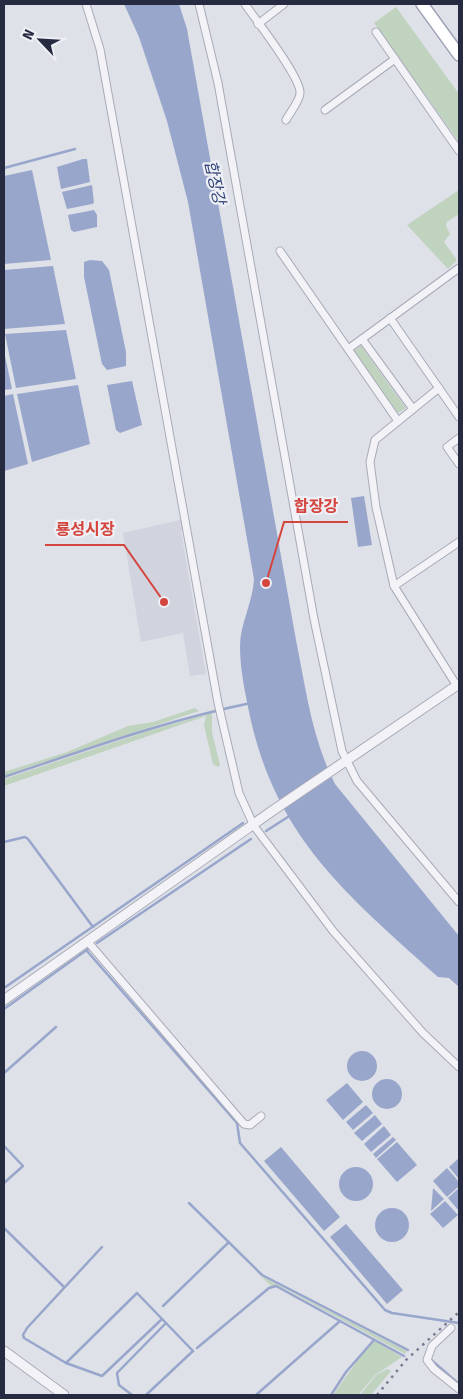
<svg xmlns="http://www.w3.org/2000/svg" width="463" height="1399" font-family="'Fira Sans','Noto Sans KR',sans-serif">
  <style>
    .built { fill: #d1d3de }
    .green { fill: #c0d3bf }
    .water { fill: #98a6cb }
    .lines { fill: none; stroke-linecap: round; stroke-linejoin: round }
    .stream { stroke: #98a6cb; stroke-width: 2.5 }
    .minor-casing { stroke: #a8aab7; stroke-width: 9 }
    .tertiary-casing { stroke: #a8aab7; stroke-width: 11 }
    .primary-casing { stroke: #9ea2b5; stroke-width: 14 }
    .minor { stroke: #f2f2f7; stroke-width: 7 }
    .tertiary { stroke: #f2f2f7; stroke-width: 9 }
    .primary { stroke: #fff; stroke-width: 11 }
    .rail { stroke: #777c93; stroke-width: 2.5; stroke-dasharray: 2.5 5; stroke-linecap: butt }
    .labels { text-anchor: middle; dominant-baseline: central; stroke-width: 4.5; stroke-linejoin: round; paint-order: stroke }
    .water-label { font-size: 16px; font-style: italic; fill: #2f4176; stroke: #eef0f6 }
    .leader { fill: none; stroke: #d4453e; stroke-width: 2 }
    .callout-dot { fill: #d4453e; stroke: #eef0f6; stroke-width: 2 }
    .callout-label { font-size: 16px; text-anchor: middle; font-weight: bold; fill: #d4453e; stroke: #eef0f6; stroke-width: 4.5; stroke-linejoin: round; paint-order: stroke }
  </style>
  <rect width="100%" height="100%" fill="#dfe1e9"/>
  <path class="built" d="M184,519l2,11 -5,2 25,142 -16,2 -7,-43 -42,9 -18,-109z"/>
  <g class="green">
    <path d="M396,7l63,87v48l-85,-119z"/>
    <path d="M459,190v24l-12,8 -1,4 4,8 -6,8 13,18 -9,9 -41,-44z"/>
    <path d="M361,346l45,62 -8,5 -44,-62z"/>
    <path d="M195,708l4,3 -195,65v-4l63,-20 61,-26 25,-4z"/>
    <path d="M212,713v19l8,33 -2,2 -5,-3 -9,-39 2,-9 -202,70v-7l144,-48z"/>
    <path d="M261,1276l146,75 -2,3 -120,-65 -15,-4z"/>
    <path d="M375,1341l27,16 -27,18 -17,20h-25l29,-41z"/>
    <path d="M387,1369l4,2 -20,24h-11l16,-20z"/>
  </g>
  <g class="water">
    <path d="M124,4h55l8,25 109,611c10,50 16,99 39,144l124,152v51l-10,-9 -11,-1c-87,-79 -159,-135 -187,-256 -5,-24 -11,-50 -11,-75 0,-22 13,-44 14,-67l-66,-377 -21,-81 -28,-84z"/>
    <path d="M83,159h4l3,23 -29,7 -4,-22z"/>
    <path d="M32,170l19,90 -47,4v-88z"/>
    <path d="M92,185l2,18 -2,1 -25,5 -5,-17z"/>
    <path d="M94,210l3,5v12l-23,5 -3,-2 -3,-15z"/>
    <path d="M90,260l12,1 7,9 17,82v14l-19,4 -5,-6 -18,-87v-15z"/>
    <path d="M53,266l12,58 -61,5v-59z"/>
    <path d="M66,330l10,49 -60,9 -11,-54z"/>
    <path d="M4,351l8,38 -8,1z"/>
    <path d="M132,381l10,44 -22,8 -4,-3 -9,-45z"/>
    <path d="M78,385l12,59 -58,18 -15,-68z"/>
    <path d="M13,394l15,70 -24,7v-75z"/>
    <path d="M364,496l8,49 -14,2 -7,-49z"/>
    <circle cx="362" cy="1066" r="15"/>
    <circle cx="387" cy="1094" r="15"/>
    <path d="M347,1083l16,19 -20,18 -17,-20z"/>
    <path d="M366,1105l7,8 -20,17 -7,-8z"/>
    <path d="M375,1115l7,9 -20,17 -8,-8z"/>
    <path d="M384,1126l7,9 -20,17 -7,-8z"/>
    <path d="M393,1137l3,3 -20,18 -3,-4z"/>
    <path d="M397,1142l20,23 -20,17 -20,-23z"/>
    <path d="M281,1147l59,70 -16,14 -60,-70z"/>
    <path d="M459,1158v21l-10,-12z"/>
    <circle cx="356" cy="1184" r="17"/>
    <path d="M447,1168l12,14v4l-12,11 -14,-16z"/>
    <path d="M433,1188l11,11 -13,12z"/>
    <path d="M459,1188v23l-11,-13z"/>
    <path d="M445,1201l13,14 -15,13 -13,-14z"/>
    <circle cx="392" cy="1225" r="17"/>
    <path d="M346,1224l57,66 -16,14 -57,-67z"/>
  </g>
  <g class="lines">
    <g class="stream">
      <path d="M4,168l71,-19"/>
      <path d="M4,777c81,-27 163,-57 247,-74"/>
      <path d="M266,831l25,-16"/>
      <path d="M4,842l21,-5 3,2 65,88"/>
      <path d="M97,943l154,-104"/>
      <path d="M87,951l150,172 3,20 145,167 7,3 67,10"/>
      <path d="M4,988l239,-165"/>
      <path d="M4,1009l84,-60"/>
      <path d="M4,1073l52,-46"/>
      <path d="M4,1146l19,20 -19,17"/>
      <path d="M189,1203l73,72 146,75"/>
      <path d="M4,1228l60,59"/>
      <path d="M102,1247l-75,81 -4,7 1,3 42,25 36,13 60,-57"/>
      <path d="M163,1306l66,-64"/>
      <path d="M197,1348l72,-60 7,-2 128,70"/>
      <path d="M429,1358l30,26"/>
      <path d="M66,1363l71,-70 56,58"/>
      <path d="M132,1395l-13,-10 -2,-12 49,-50"/>
      <path d="M146,1395l47,-44"/>
      <path d="M256,1395l84,-74"/>
      <path d="M331,1395l15,-23 28,-32"/>
    </g>
    <defs>
      <g id="minor">
        <path d="M86,4l14,45 118,654 21,90 15,33 79,105 90,102 36,34"/>
        <path d="M199,4l19,79 96,536 28,132 15,30 102,121"/>
        <path d="M245,4c10,15 56,73 55,89 0,8 -10,19 -14,27"/>
        <path d="M258,24l26,-20"/>
        <path d="M376,32l83,119"/>
        <path d="M325,110l70,-51"/>
        <path d="M280,251l118,170"/>
        <path d="M390,318l69,99"/>
        <path d="M348,349l14,-10"/>
        <path d="M439,388l-64,52 -5,22 6,45 18,79 63,100"/>
        <path d="M413,409l-51,-70 97,-71"/>
        <path d="M459,438l-12,9 12,17"/>
        <path d="M394,586l65,-44"/>
        <path d="M88,942l156,182 6,1 11,-9"/>
        <path d="M451,1328l-19,18 -5,14 7,9 25,20"/>
      </g>
      <g id="tertiary">
        <path d="M4,1000l271,-191 184,-125"/>
        <path d="M4,1351l60,44"/>
      </g>
      <path id="primary" d="M422,4l37,51"/>
    </defs>
    <use href="#minor" class="minor-casing"/>
    <use href="#tertiary" class="tertiary-casing"/>
    <use href="#primary" class="primary-casing"/>
    <use href="#minor" class="minor"/>
    <use href="#tertiary" class="tertiary"/>
    <use href="#primary" class="primary"/>
    <path class="rail" d="M377,1395l29,-35 53,-48"/>
  </g>
  <g class="labels">
    <g class="water-label">
      <text transform="translate(215 182) rotate(77)">합장강</text>
    </g>
  </g>
  <path class="leader" d="M266 583L284 522H348M164 602L124 545H45"/>
  <g class="callout-dot">
    <circle cx="266" cy="583" r="5"/>
    <circle cx="164" cy="602" r="5"/>
  </g>
  <g class="callout-label">
    <text x="316" y="512">합장강</text>
    <text x="85" y="535">룡성시장</text>
  </g>
  <rect width="463" height="1399" fill="none" stroke="#272b41" stroke-width="10"/>
  <g transform="translate(40 40) rotate(295)" stroke="#eef0f6" stroke-width="4" paint-order="stroke">
  <path d="M0-4L9 19L0 12L-9 19Z" fill="#272b41"/>
  <text y="-8" font-size="14" font-weight="bold" text-anchor="middle" fill="#272b41">N</text>
  </g>
</svg>
